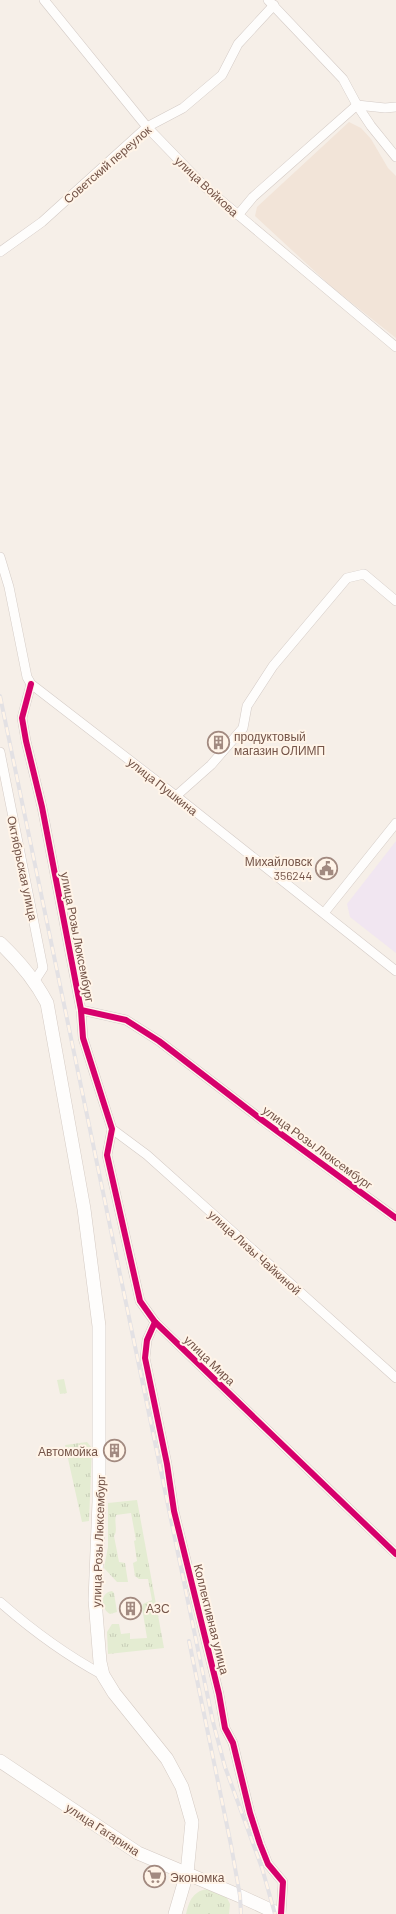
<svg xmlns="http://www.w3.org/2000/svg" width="396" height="1914" font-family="Barlow,sans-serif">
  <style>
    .residential { fill: #f2e4d8 }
    .education { fill: #f1e6f1 }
    .grass { fill: url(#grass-tufts) }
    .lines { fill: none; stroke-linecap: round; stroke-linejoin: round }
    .street-casing { stroke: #d4cbc6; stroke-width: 10 }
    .secondary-casing { stroke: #d5cbc4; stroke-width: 14 }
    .street { stroke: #fefdfc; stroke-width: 9 }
    .secondary { stroke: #fefdfc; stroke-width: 13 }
    .rail-casing { stroke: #e3e1e4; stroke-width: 4 }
    .rail { stroke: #fff4e8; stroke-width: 2.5; stroke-dasharray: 8; stroke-linecap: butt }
    .cycleway-casing { stroke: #fff4e8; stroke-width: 8 }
    .cycleway { stroke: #d6006c; stroke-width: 6 }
    .labels { text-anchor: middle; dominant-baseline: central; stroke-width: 4; stroke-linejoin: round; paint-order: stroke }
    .street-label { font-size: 12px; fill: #745448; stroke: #fff4e8 }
    .poi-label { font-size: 12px; fill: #745448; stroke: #fff4e8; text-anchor: start }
  </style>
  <defs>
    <pattern id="grass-tufts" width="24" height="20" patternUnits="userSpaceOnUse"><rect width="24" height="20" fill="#e4ecd2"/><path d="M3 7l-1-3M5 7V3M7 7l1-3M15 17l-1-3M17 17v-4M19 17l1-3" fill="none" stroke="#c7ccb6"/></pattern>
  </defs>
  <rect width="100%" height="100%" fill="#f6efe8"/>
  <path class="residential" d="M349,122l12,6 10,11 17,29 8,8v162l-63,-50 -78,-72 2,-9z"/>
  <path class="education" d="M396,841v112l-46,-36 -3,-13z"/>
  <g class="grass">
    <path d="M64,1379l3,14 -7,1 -3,-14z"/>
    <path d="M87,1442l5,6 -3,73 -7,1 -17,-77z"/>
    <path d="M137,1500l27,148 -56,6 -1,-22 5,-8h7l2,10 9,-1v6l17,-1 -5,-31 1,-3 9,-4 -4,-21h-9l-4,-3 -2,-13 4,-2 -3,-20 2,-1 -5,-27 -15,2c-2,7 2,16 -2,21l5,26 6,1 3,19h-11l-13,-14 4,-21v-44z"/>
    <path d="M112,1591l2,2 3,19 -7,2c-9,-5 -11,-21 2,-23z"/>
    <path d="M209,1889l16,5 5,10 -1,10h-43c3,-14 8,-24 23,-25z"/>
  </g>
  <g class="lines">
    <defs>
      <g id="street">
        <path d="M44,0l103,127 58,60 191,160"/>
        <path d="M268,0l75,79 14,26 14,21 25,31"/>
        <path d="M238,215l15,-18 104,-92 28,3 11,-1"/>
        <path d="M0,252l42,-30 105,-95 36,-19 39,-33 16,-31 36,-39"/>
        <path d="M0,557l9,30 18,90 4,7 145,112 220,175"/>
        <path d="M31,684l-9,34 4,23 16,66 39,203 45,10 33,21 103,79 134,98"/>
        <path d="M0,752l43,216 -9,14"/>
        <path d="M176,796l35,-31 32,-37 4,-22 26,-40 74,-88 17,-4 32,27"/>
        <path d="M324,913l72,-90"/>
        <path d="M81,1010l2,28 29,91 -5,26 33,146 15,21 241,232"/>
        <path d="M112,1129l35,26 249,223"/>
        <path d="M155,1322l-8,18 -2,18 22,106 7,47 45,183 6,34 8,15 17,70 10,31 8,20 15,18 -2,32"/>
        <path d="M0,1602c33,29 64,52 103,73"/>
      </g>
      <g id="secondary">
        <path d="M0,943c19,18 35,37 47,60l37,206 15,117v176l-4,98 5,62 3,13 11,18 53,66 15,28 10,35 -5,51 -12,41"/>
        <path d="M0,1761l138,92 102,43 39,18"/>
      </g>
    </defs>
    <use href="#street" class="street-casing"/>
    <use href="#secondary" class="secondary-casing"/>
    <use href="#street" class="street"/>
    <use href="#secondary" class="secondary"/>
    <defs>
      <g id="rail">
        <path d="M0,696l213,1026 12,45 37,101 13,46"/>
        <path d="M189,1641l42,204 9,51 1,18"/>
      </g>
    </defs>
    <use href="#rail" class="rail-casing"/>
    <use href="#rail" class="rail"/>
    <defs>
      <g id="cycleway">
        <path d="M31,684l-9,34 4,23 16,66 39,203 45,10 33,21 103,79 134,98"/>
        <path d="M81,1010l2,28 29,91 -5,26 33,146 15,21 241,232"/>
        <path d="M155,1322l-8,18 -2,18 22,106 7,47 45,183 6,34 8,15 17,70 10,31 8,20 15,18 -2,32"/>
      </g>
    </defs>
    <use href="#cycleway" class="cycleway-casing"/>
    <use href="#cycleway" class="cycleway"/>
  </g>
  <defs>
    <symbol id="building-ring" viewBox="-11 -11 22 22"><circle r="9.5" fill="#fff4e8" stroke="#a28a80" stroke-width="1.5"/><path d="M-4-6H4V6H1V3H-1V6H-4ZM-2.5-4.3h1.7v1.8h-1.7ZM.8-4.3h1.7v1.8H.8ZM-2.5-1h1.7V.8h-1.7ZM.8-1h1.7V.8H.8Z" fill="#a28a80"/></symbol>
    <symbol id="civic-ring" viewBox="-11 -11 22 22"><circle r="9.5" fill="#fff4e8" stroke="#a28a80" stroke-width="1.5"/><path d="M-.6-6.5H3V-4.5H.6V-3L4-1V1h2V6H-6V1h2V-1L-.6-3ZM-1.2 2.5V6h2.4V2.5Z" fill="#a28a80"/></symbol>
    <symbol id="supermarket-ring" viewBox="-11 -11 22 22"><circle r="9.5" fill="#fff4e8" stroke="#a28a80" stroke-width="1.5"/><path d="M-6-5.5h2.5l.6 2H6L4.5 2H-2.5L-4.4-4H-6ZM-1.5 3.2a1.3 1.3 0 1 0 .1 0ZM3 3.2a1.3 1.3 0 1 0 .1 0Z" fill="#a28a80"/></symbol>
  </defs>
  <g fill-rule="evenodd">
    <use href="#building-ring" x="206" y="730" width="25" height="25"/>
    <use href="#civic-ring" x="314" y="856" width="25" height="25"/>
    <use href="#building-ring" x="102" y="1438" width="25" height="25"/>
    <use href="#building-ring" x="118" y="1596" width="25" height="25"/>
    <use href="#supermarket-ring" x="142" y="1864" width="25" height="25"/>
  </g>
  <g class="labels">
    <g class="street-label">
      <text transform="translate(107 164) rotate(-41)">Советский переулок</text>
      <text transform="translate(207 186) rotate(43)">улица Войкова</text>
      <text transform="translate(163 786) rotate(38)">улица Пушкина</text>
      <text transform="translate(23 868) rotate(78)">Октябрьская улица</text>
      <text transform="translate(78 937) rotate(79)">улица Розы Люксембург</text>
      <text transform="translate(318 1147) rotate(36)">улица Розы Люксембург</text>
      <text transform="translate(255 1252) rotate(42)">улица Лизы Чайкиной</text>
      <text transform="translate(210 1360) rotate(44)">улица Мира</text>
      <text transform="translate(98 1541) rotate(-88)">улица Розы Люксембург</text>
      <text transform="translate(212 1619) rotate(76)">Коллективная улица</text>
      <text transform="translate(103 1829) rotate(33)">улица Гагарина</text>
    </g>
    <g class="poi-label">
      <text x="234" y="736">продуктовый<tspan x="234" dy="14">магазин ОЛИМП</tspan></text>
      <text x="312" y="861" text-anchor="end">Михайловск<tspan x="312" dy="14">356244</tspan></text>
      <text x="98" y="1451" text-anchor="end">Автомойка</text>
      <text x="146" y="1608">АЗС</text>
      <text x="170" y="1877">Экономка</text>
    </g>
  </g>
</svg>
